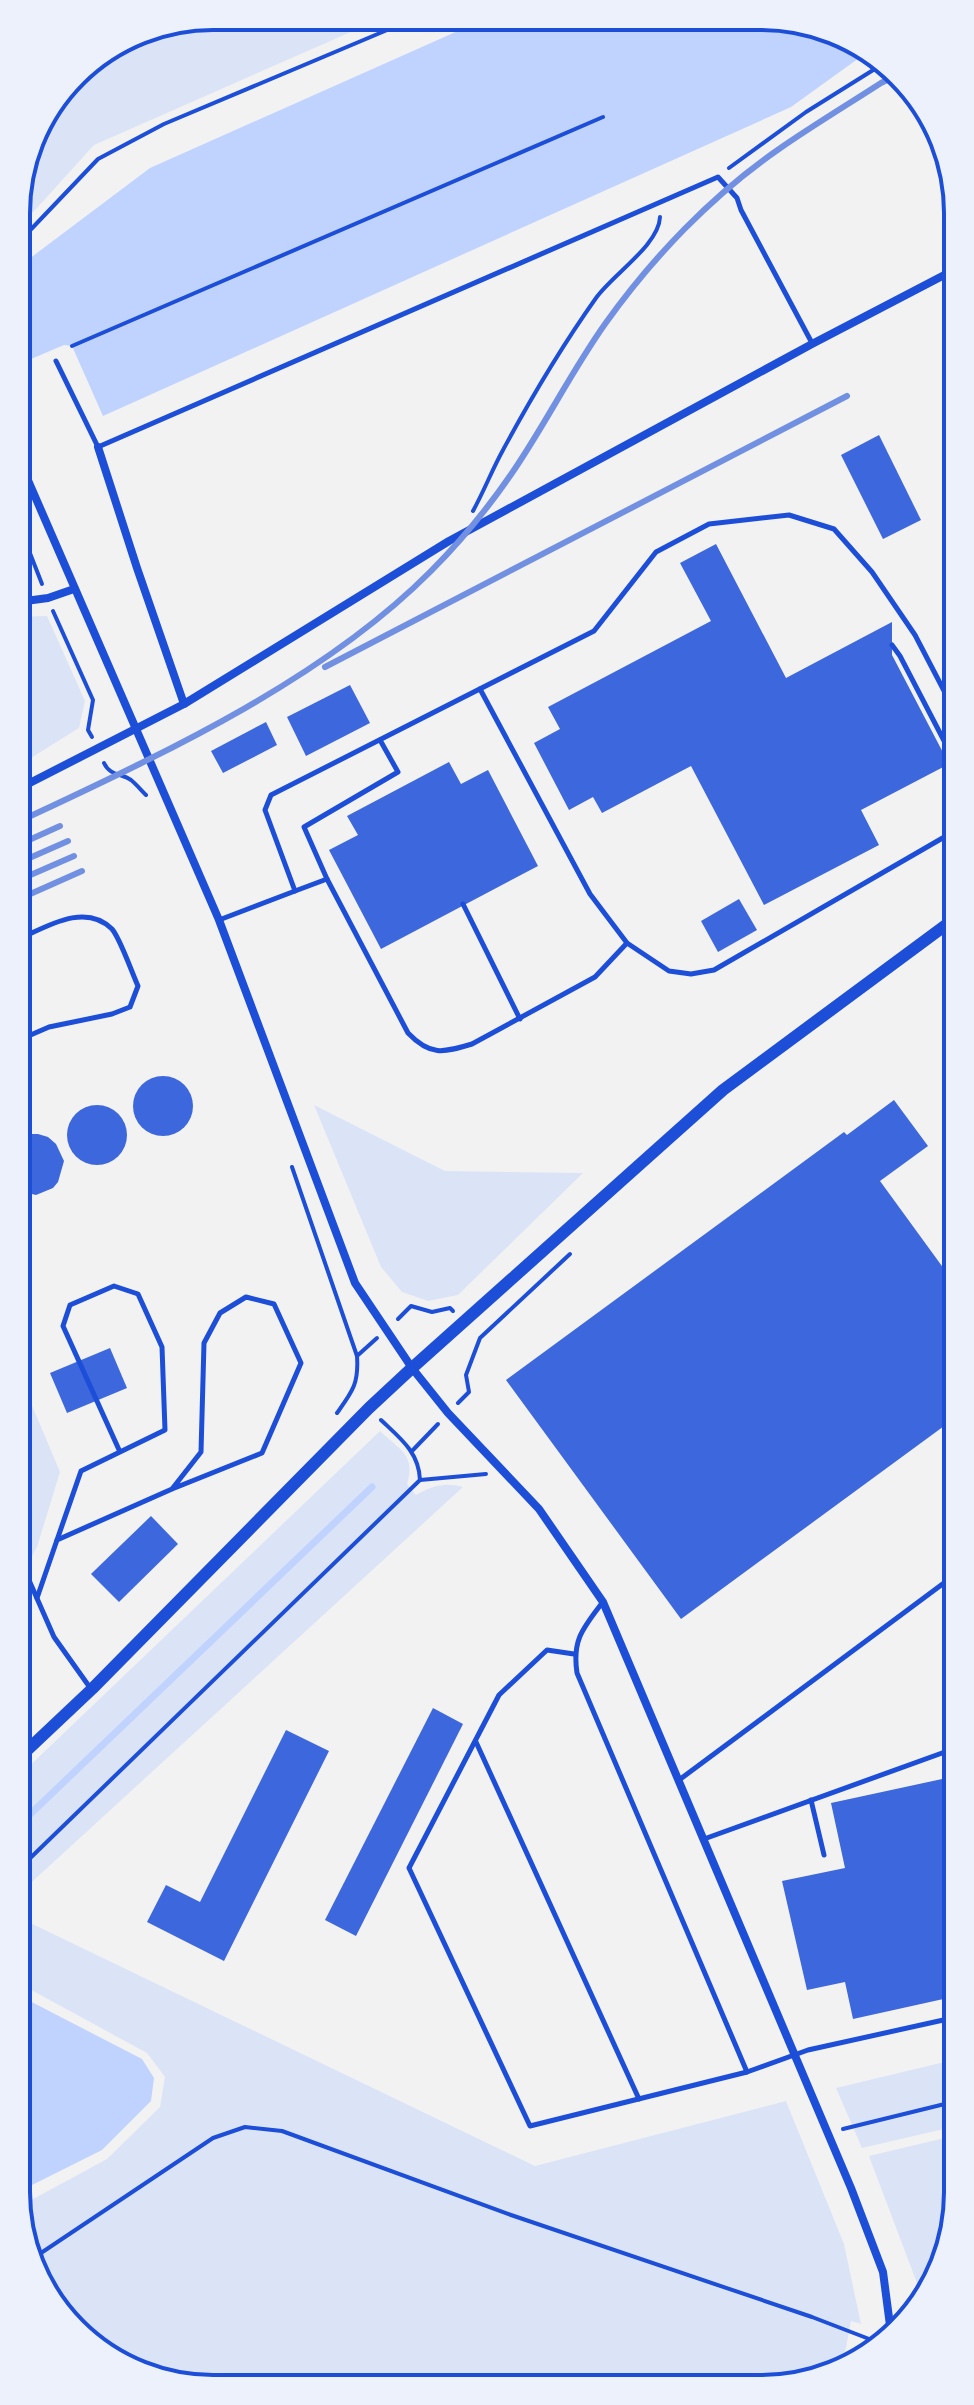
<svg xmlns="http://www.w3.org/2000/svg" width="974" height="2405" font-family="Raleway,sans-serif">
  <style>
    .green { fill: #dbe4f7 }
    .water { fill: #bfd3fe }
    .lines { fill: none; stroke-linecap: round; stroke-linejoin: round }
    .stream { stroke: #bfd3fe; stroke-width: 7 }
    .building { fill: #3d67dc }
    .path { stroke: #1d4ed8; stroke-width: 4 }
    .service { stroke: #1d4ed8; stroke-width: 5 }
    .minor { stroke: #1d4ed8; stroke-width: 8 }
    .tertiary { stroke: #1d4ed8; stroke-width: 12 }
    .rail { stroke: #7290e2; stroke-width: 6 }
    .rim { fill: none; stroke: #1d4ed8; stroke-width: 4 }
  </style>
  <rect width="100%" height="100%" fill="#f2f2f2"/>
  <g class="green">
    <path d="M213,16l172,1 -291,128 -77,85 -1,-31 21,-74 46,-60 55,-34z"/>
    <path d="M47,616l38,85 -6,27 -61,38v-149z"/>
    <path d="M314,1105l131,66 138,2 -125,122 -30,6 -26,-9 -21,-25z"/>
    <path d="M20,1377l40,95 -23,75 -5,9 -12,-26z"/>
    <path d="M380,1431c20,19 36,24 27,53l9,11c16,-9 28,-13 47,-8l-441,404 -1,-117z"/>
    <path d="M22,1919l513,247 251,-65 58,143 17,80 -10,-3 -8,42 -31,19 -637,3 -92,-45 -60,-97 -1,-38 85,-46 53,-52 5,-30 -18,-24 -125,-68z"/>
    <path d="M957,2059v67l-95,22 -26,-60z"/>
    <path d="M957,2135l1,70 -15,62 -20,32 -54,-143z"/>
  </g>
  <g class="water">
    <path d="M487,18l312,2 67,33 -75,54 -688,309 -31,-70 -8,-1 -47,20v-97l133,-100z"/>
    <path d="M22,1997l120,62 12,19 -3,23 -49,49 -80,40z"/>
  </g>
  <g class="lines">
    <path class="stream" d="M21,1823l351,-336"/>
  </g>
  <g class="building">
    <path d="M879,435l42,85 -38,19 -42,-84z"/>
    <path d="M716,544l70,134 106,-56v33l57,109 -88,46 18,35 -115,60 -73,-139 -89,47 -9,-16 -24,13 -35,-67 26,-14 -12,-22 163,-86 -31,-58z"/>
    <path d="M350,685l20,38 -64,33 -19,-39z"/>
    <path d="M266,722l11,23 -54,28 -12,-22z"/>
    <path d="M449,762l12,22 27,-14 50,96 -157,83 -52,-99 29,-15 -11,-19z"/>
    <path d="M739,899l18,31 -39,22 -17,-31z"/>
    <circle cx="163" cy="1106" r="30"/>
    <path d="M894,1100l34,46 -48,35 75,103v134l-274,201 -175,-239 338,-248 3,3z"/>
    <circle cx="97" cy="1135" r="30"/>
    <path d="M28,1134h10l10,3 8,7 8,17 -6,21 -5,6 -17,7 -17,-4v-54z"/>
    <path d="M110,1348l17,40 -60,25 -17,-40z"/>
    <path d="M151,1516l27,28 -59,58 -28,-28z"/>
    <path d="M433,1708l30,16 -107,212 -31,-16z"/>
    <path d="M286,1730l43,21 -105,210 -77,-39 19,-37 34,17z"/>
    <path d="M956,1776l1,220 -104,23 -8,-37 -38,8 -25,-109 63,-13 -14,-65z"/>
  </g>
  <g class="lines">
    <g class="path">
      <path d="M729,168l77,-56 80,-50"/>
      <path d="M17,244l81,-85 66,-35 254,-107"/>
      <path d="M72,346l531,-229"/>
      <path d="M473,511c11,-20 19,-41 30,-61 28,-52 59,-104 93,-152 16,-23 63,-53 64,-81"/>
      <path d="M17,520l25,64"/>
      <path d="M53,611l40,89 -5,30 4,7"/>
      <path d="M104,763c6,13 17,10 27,17 5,4 10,10 15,15"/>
      <path d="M292,1167l65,189c2,28 -5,36 -20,57"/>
      <path d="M398,1319l13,-13 21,6 18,-4 3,3"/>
      <path d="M357,1356l20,-18"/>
      <path d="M458,1403l11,-11 -3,-17 14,-37 90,-84"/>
      <path d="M412,1451l26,-27"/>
      <path d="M420,1480l66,-6"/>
      <path d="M21,1867l399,-387c-1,-28 -20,-42 -39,-60"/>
      <path d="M843,2129l114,-28"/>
      <path d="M32,2259l181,-121 32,-11 37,4 229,84 301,102 65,25"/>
    </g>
    <g class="service">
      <path d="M56,361l42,86 620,-270 19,21 4,12 71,133"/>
      <path d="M892,645l8,11 53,102"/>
      <path d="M480,689l110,205 37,49 42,28 22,3 23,-4 239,-138"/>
      <path d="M380,740l18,32 -94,55 23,52 81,154c22,23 35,20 64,11l123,-67 32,-34"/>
      <path d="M295,891l32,-12"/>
      <path d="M463,904l57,115"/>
      <path d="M219,920l76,-29 -30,-81 6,-15 323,-164 62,-79 53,-28 80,-9 45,14 38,43 43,63 38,73"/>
      <path d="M19,939c27,-12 66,-37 93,-10 8,9 20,44 26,57l-8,21 -18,7 -63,13 -30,13"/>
      <path d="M57,1540l24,-69 84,-41 -3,-83 -24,-53 -24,-8 -44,19 -7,21 57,126"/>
      <path d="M21,1562l33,75 37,52"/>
      <path d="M37,1598l20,-58 115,-51 90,-36 39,-90 -27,-59 -28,-7 -26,16 -16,30 -3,109 -29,37"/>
      <path d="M602,1603c-19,25 -30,37 -25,70l170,399"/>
      <path d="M574,1654l-27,-4 -48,45 -90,173 121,258 217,-54 61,-22 149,-33"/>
      <path d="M476,1742l163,357"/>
      <path d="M679,1780l277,-206"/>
      <path d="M811,1800l13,55"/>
      <path d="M704,1839l252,-91"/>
    </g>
    <g class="minor">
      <path d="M98,447l39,121 47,136"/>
      <path d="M17,455l202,465 136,363 57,85 36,45 91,96 64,93 248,586 32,84 8,61"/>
      <path d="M18,602l30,-4 26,-9"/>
      <path d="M18,789l166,-85 265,-163 363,-197 140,-73"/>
    </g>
    <path class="tertiary" d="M21,1756l71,-67 277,-281 43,-40 311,-278 231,-171"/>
    <g class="rail">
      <path d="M325,667l522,-271"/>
      <path d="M18,822c140,-66 303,-140 413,-251 29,-29 57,-63 81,-98 33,-48 59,-101 93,-149 47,-66 107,-129 174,-175 33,-23 68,-44 102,-66l16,-8"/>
      <path d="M18,845l42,-19"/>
      <path d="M18,863l50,-22"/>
      <path d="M19,880l55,-24"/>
      <path d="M19,899l63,-28"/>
    </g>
  </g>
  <path d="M0 0H974V2405H0ZM213 30H761A183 183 0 0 1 944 213V2192A183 183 0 0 1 761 2375H213A183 183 0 0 1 30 2192V213A183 183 0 0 1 213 30Z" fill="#edf1fc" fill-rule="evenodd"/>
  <path class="rim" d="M213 30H761A183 183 0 0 1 944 213V2192A183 183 0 0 1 761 2375H213A183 183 0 0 1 30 2192V213A183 183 0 0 1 213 30Z"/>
</svg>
